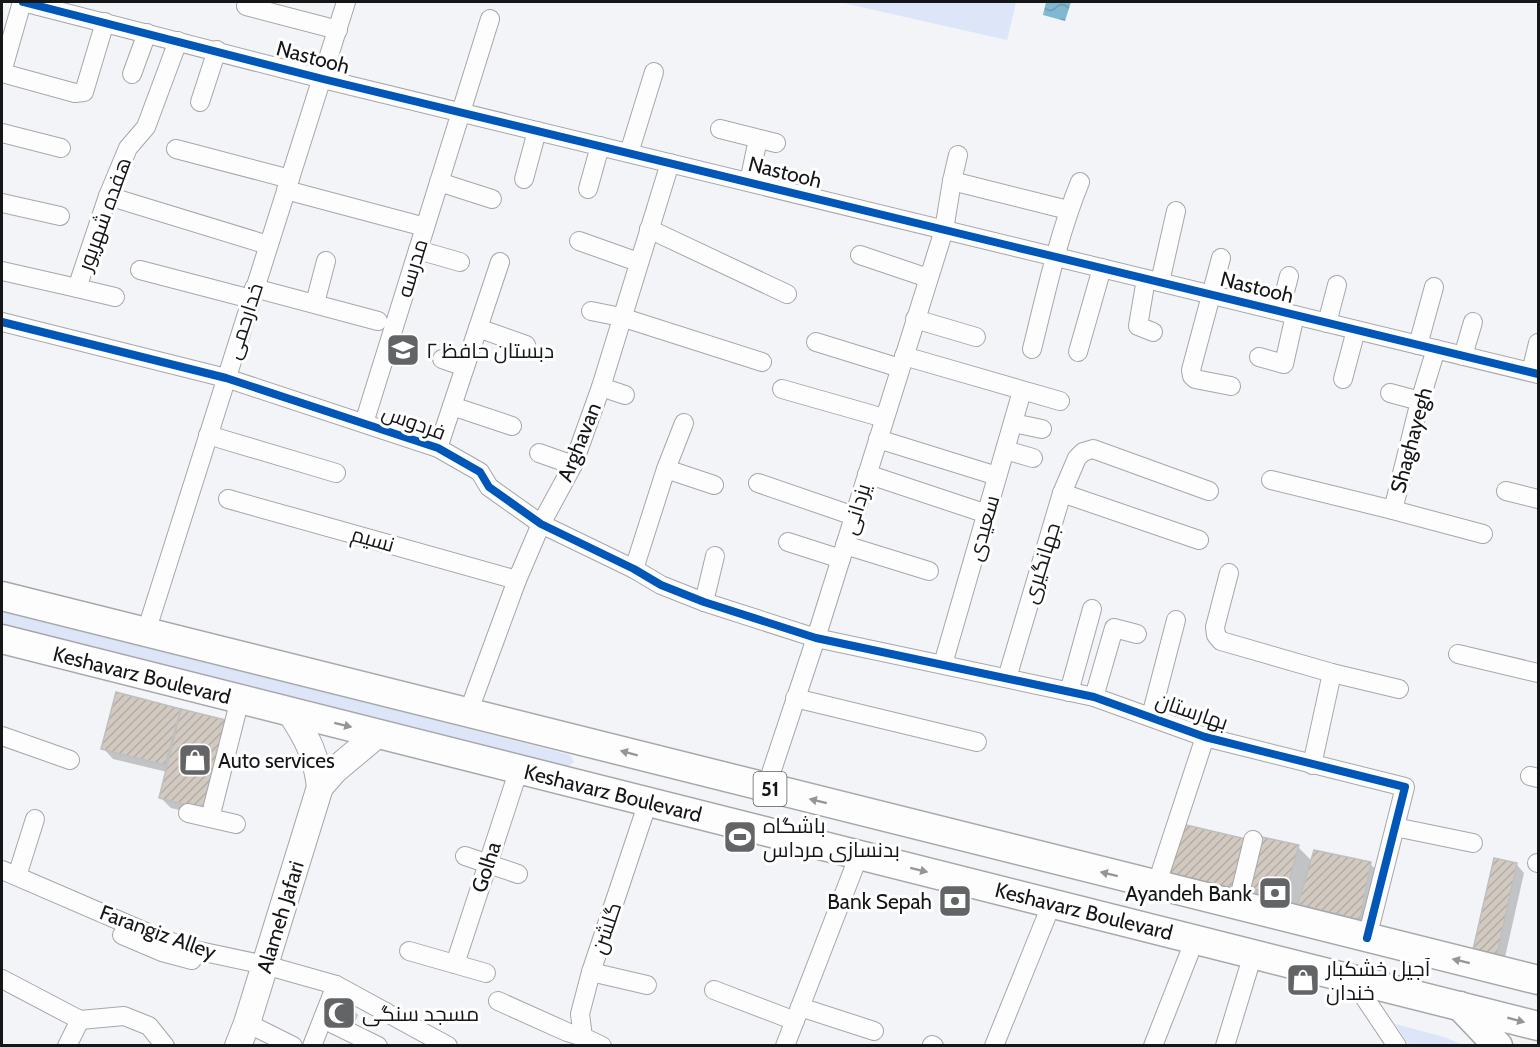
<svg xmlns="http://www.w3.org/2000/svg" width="1540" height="1047" font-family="Cabin,Cairo,sans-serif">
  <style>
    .grass { fill: #dde5f9 }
    .water { fill: url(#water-waves) }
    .shadow { fill: #0003 }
    .building { fill: url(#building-hatch); stroke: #bfbfbf; stroke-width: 1.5 }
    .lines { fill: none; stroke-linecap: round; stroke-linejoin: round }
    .minor-casing { stroke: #a6a7a9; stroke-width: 20 }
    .secondary-casing { stroke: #a6a7a9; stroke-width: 28 }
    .primary-casing { stroke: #a6a7a9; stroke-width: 31 }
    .minor { stroke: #fdfdfe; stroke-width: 18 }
    .secondary { stroke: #fdfdfe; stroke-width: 26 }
    .primary { stroke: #fdfdfe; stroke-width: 28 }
    .cycleway-casing { stroke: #fff; stroke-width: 11 }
    .cycleway { stroke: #0057b8; stroke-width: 8 }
    .oneway { fill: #959596 }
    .labels { text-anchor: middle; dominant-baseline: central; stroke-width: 6; stroke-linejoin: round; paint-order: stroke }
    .shield { fill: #fff; stroke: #5b5c5d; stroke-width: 1.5 }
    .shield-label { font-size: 20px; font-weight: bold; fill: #151618 }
    .street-label { font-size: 21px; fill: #151618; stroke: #fff }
    .poi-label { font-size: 21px; fill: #151618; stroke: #fff; text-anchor: start }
  </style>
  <defs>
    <pattern id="water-waves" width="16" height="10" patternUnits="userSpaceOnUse" patternTransform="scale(1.5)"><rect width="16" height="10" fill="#7fb8cf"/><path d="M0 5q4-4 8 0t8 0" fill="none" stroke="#6d9db1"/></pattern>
    <pattern id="building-hatch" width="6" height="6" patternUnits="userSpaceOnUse" patternTransform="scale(1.5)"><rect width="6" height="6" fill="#d2cac1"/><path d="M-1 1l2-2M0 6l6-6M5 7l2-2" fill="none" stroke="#b3ada5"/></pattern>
  </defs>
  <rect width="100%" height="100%" fill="#f2f4f7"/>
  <g class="grass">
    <path d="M839,2h177l-9,38z"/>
    <path d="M2,609l568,146 4,7 -9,7 -343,-87 -66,-20 -154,-38z"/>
    <path d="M1395,1024l49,13 19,8h-54z"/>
  </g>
  <path class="water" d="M1046,2h25l-6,19 -22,-6z"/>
  <g class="shadow">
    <path d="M117,693l113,29 -11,98 -48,-12 -10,-10 6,-26 -54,-13 -10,-11z"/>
    <path d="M1245,841l53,6 14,14 58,3 11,10 -10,56 -61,-16 -8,-8 -2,6 -37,-10 -11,-11 -4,15z"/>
    <path d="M1517,865l7,8 -21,93 -21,-5z"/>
    <path d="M333,999l20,11 5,5 -7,17z"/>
  </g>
  <g class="building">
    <path d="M116,692l65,17 -16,56 -64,-16z"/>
    <path d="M181,709l49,12 -22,89 -49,-12z"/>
    <path d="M1182,824l64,15 -13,53 -65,-16z"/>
    <path d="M1262,837l37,8 -14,52 -39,-10 13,-48z"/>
    <path d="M1314,850l57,12 -11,58 -62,-16z"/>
    <path d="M1494,858l23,5 -21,96 -24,-5z"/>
    <path d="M332,997l22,12 -8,19 -22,-10z"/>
  </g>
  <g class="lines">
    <defs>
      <g id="minor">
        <path d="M23,2l300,77 1215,295"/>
        <path d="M246,6l92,24"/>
        <path d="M2,72l20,-70"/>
        <path d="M2,73l73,20 9,-1 21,-70"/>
        <path d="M132,74l15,-41"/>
        <path d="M200,102l17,-52"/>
        <path d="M720,129l56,14"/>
        <path d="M2,133l59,15"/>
        <path d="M176,149l114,30"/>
        <path d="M629,153l25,-81"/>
        <path d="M524,179l13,-48"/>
        <path d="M952,181l116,29"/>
        <path d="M439,182l53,17"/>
        <path d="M749,182l9,-43"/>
        <path d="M588,189l12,-43"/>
        <path d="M286,190l139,37"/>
        <path d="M108,196l160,49"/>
        <path d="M2,203l58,13"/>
        <path d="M649,229l138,65"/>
        <path d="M579,241l59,21"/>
        <path d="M418,250l42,12"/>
        <path d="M860,255l68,23"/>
        <path d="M1221,258l-30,112 1,6 3,3 36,7"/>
        <path d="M140,270l111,29"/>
        <path d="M2,271l75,17 31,-92 20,-48 18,-21 32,-86"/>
        <path d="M1146,279l-8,47 15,6"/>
        <path d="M1160,282l16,-71"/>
        <path d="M77,288l38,9"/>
        <path d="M254,288l124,33"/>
        <path d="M315,303l11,-42"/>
        <path d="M591,311l30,6 141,45"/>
        <path d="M1280,311l9,-35"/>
        <path d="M915,319l61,18"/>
        <path d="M2,322l224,56 212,70 42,24 9,15 52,37 93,45 27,16 43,17 112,36 278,59 111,40 200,50 -38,151"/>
        <path d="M1327,323l10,-38"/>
        <path d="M478,328l48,17"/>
        <path d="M816,342l84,26"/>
        <path d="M1418,345l16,-58"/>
        <path d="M1032,349c14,-56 26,-113 48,-167"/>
        <path d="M1436,349l-16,52 -27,109 90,24"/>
        <path d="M1078,352l24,-84"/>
        <path d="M904,356l156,45"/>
        <path d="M1463,356l10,-34"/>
        <path d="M1259,357l25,7 11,-49"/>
        <path d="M442,359l23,8"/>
        <path d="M1531,372l7,-29"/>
        <path d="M1343,379l13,-49"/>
        <path d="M601,387l24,8"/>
        <path d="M782,389l102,29"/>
        <path d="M1390,393l30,8"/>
        <path d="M452,406l60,20"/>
        <path d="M364,423l126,-404"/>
        <path d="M1013,423l29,6"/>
        <path d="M208,435l128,38"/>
        <path d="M878,439l119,37"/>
        <path d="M438,448l62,-186"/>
        <path d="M1005,450l28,8"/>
        <path d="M539,453l34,12"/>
        <path d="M666,469l18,-46"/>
        <path d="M867,474l120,40"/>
        <path d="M1271,480l122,30"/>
        <path d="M758,483l96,33"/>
        <path d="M1506,491l32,8"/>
        <path d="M1062,493l137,47"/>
        <path d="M228,499l289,81"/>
        <path d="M788,542l53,17"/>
        <path d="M845,545l84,26"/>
        <path d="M634,569l32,-100 48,16"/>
        <path d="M1229,573l-14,54 1,8 5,6 111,32 67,16"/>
        <path d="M704,602l11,-46"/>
        <path d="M146,632l200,-630"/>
        <path d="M1458,654l80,19"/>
        <path d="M943,664l79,-273"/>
        <path d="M1007,678l55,-185 15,-35 6,-6 10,-3 116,42"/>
        <path d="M1069,692l23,-83"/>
        <path d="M1094,697l20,-69 23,6"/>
        <path d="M795,698l182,44"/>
        <path d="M468,713l49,-133 24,-56 32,-59 28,-78 69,-224"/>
        <path d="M1151,716l25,-96"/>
        <path d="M2,736l68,24"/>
        <path d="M1312,765l20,-92"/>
        <path d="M1530,776l8,2"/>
        <path d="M766,788l50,-150 128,-408 8,-49 6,-26"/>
        <path d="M188,813l48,11"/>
        <path d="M210,818l30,-119"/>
        <path d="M1395,827l78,16"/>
        <path d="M465,856l53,18"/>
        <path d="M1537,863h1"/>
        <path d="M2,870l146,63 42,16 75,16 71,20 112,61"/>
        <path d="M17,876l18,-57"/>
        <path d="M1156,886l49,-149"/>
        <path d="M1237,906l16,-66"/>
        <path d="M122,935l40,17 30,8"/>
        <path d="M409,951l77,22"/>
        <path d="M455,964l64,-195"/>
        <path d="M591,972l56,13"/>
        <path d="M2,979l78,41 44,-4 25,10 16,20"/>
        <path d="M1352,979l45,67"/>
        <path d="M714,990l81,31"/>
        <path d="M498,1001l69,31 16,5"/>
        <path d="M800,1007l74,24"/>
        <path d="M323,1019l55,27"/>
        <path d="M247,1023l46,23"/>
        <path d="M932,1045l2,1"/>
        <path d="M67,1046l13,-26"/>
        <path d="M312,1046l24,-61"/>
        <path d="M602,1046l-19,-9 -3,-23 11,-42 57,-170"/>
        <path d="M785,1046l74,-191"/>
        <path d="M994,1046l58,-143"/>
        <path d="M1153,1046l42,-107"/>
        <path d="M1225,1046l28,-92"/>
      </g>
      <g id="secondary">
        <path d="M320,787l15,-17 43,-36"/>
        <path d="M238,1046l9,-23 73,-236c-4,-32 -12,-48 -30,-75"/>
      </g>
      <g id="primary">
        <path d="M2,596l1536,384"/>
        <path d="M2,639l1536,387"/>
        <path d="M1460,1006l38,40"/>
      </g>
    </defs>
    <use href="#minor" class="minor-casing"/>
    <use href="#secondary" class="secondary-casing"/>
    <use href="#primary" class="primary-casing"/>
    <use href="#minor" class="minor"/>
    <use href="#secondary" class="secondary"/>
    <use href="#primary" class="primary"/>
    <defs>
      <g id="cycleway">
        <path d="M23,2l300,77 1215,295"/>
        <path d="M2,322l224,56 212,70 42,24 9,15 52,37 93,45 27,16 43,17 112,36 278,59 111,40 200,50 -38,151"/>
      </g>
    </defs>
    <use href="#cycleway" class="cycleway-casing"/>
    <use href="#cycleway" class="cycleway"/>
  </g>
  <defs><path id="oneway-solid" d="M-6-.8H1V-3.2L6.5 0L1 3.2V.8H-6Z" transform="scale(1.5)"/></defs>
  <g class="oneway">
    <use href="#oneway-solid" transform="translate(343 725) rotate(14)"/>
    <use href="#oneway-solid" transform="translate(629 753) rotate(-165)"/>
    <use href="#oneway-solid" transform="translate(818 801) rotate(-166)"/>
    <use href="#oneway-solid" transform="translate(919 870) rotate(14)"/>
    <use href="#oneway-solid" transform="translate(1109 874) rotate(-166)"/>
    <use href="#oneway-solid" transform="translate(1461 961) rotate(-166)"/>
    <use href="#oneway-solid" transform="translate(1516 1020) rotate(15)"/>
  </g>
  <defs>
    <symbol id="school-square" viewBox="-11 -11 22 22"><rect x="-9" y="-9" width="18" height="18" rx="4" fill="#626466" stroke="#fff"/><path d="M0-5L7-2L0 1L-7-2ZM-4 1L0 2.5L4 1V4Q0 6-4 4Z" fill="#fff"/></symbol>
    <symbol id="shop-square" viewBox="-11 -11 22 22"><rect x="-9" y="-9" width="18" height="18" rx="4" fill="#626466" stroke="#fff"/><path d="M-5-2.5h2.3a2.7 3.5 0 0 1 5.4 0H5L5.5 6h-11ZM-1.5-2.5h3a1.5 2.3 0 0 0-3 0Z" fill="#fff"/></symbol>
    <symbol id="stadium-square" viewBox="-11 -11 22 22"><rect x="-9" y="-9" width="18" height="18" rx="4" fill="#626466" stroke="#fff"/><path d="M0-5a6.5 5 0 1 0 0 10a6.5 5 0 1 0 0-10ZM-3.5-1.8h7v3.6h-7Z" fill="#fff"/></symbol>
    <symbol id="bank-square" viewBox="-11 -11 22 22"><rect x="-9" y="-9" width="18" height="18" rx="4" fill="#626466" stroke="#fff"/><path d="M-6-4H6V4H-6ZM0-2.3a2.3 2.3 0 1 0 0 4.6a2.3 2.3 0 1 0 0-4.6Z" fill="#fff"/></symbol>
    <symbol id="mosque-square" viewBox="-11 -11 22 22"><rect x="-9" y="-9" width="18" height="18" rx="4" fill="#626466" stroke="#fff"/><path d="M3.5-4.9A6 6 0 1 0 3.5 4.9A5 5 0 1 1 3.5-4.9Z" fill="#fff"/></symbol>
  </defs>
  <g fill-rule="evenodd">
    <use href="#school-square" x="384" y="331" width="38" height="38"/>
    <use href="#shop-square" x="176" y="741" width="38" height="38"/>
    <use href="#stadium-square" x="721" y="818" width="38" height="38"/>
    <use href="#bank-square" x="1256" y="874" width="38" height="38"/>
    <use href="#bank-square" x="936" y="882" width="38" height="38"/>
    <use href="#shop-square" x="1284" y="961" width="38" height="38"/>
    <use href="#mosque-square" x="320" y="994" width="38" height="38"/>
  </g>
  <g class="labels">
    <rect class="shield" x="753.5" y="772" width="33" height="34" rx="4.5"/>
    <g class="shield-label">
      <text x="770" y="789">51</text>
    </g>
    <g class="street-label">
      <text transform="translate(313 57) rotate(15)">Nastooh</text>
      <text transform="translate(785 172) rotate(14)">Nastooh</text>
      <text transform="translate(104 214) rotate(-70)">هفده شهریور</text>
      <text transform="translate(412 268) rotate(-73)">مدرسه</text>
      <text transform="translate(1257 287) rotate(14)">Nastooh</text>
      <text transform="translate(244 321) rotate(-72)">خدارحمی</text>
      <text transform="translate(414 422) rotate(20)">فردوس</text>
      <text transform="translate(1411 440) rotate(-75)">Shaghayegh</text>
      <text transform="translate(579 442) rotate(-68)">Arghavan</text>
      <text transform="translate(856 509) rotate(-73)">یزدانی</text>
      <text transform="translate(983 528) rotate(-74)">سعیدی</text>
      <text transform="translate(373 539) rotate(16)">نسیم</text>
      <text transform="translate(1041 563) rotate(-73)">جهانگیری</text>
      <text transform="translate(142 675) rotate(14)">Keshavarz Boulevard</text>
      <text transform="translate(1192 711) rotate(19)">بهارستان</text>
      <text transform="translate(613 793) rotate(14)">Keshavarz Boulevard</text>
      <text transform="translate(486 867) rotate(-72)">Golha</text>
      <text transform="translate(1084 911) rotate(14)">Keshavarz Boulevard</text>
      <text transform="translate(280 917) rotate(-73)">Alameh Jafari</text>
      <text transform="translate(606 928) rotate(-71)">گلشن</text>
      <text transform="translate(158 932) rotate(20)">Farangiz Alley</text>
    </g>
    <g class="poi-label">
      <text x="426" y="350">دبستان حافظ ۲</text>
      <text x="218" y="760">Auto services</text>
      <text x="763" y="825">باشگاه<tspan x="763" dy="24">بدنسازی مرداس</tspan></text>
      <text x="1252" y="893" text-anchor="end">Ayandeh Bank</text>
      <text x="932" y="901" text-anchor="end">Bank Sepah</text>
      <text x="1326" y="968">آجیل خشکبار<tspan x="1326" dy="24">خندان</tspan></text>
      <text x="362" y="1013">مسجد سنگی</text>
    </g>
  </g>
  <rect width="1540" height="1047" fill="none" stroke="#151618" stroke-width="6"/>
</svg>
